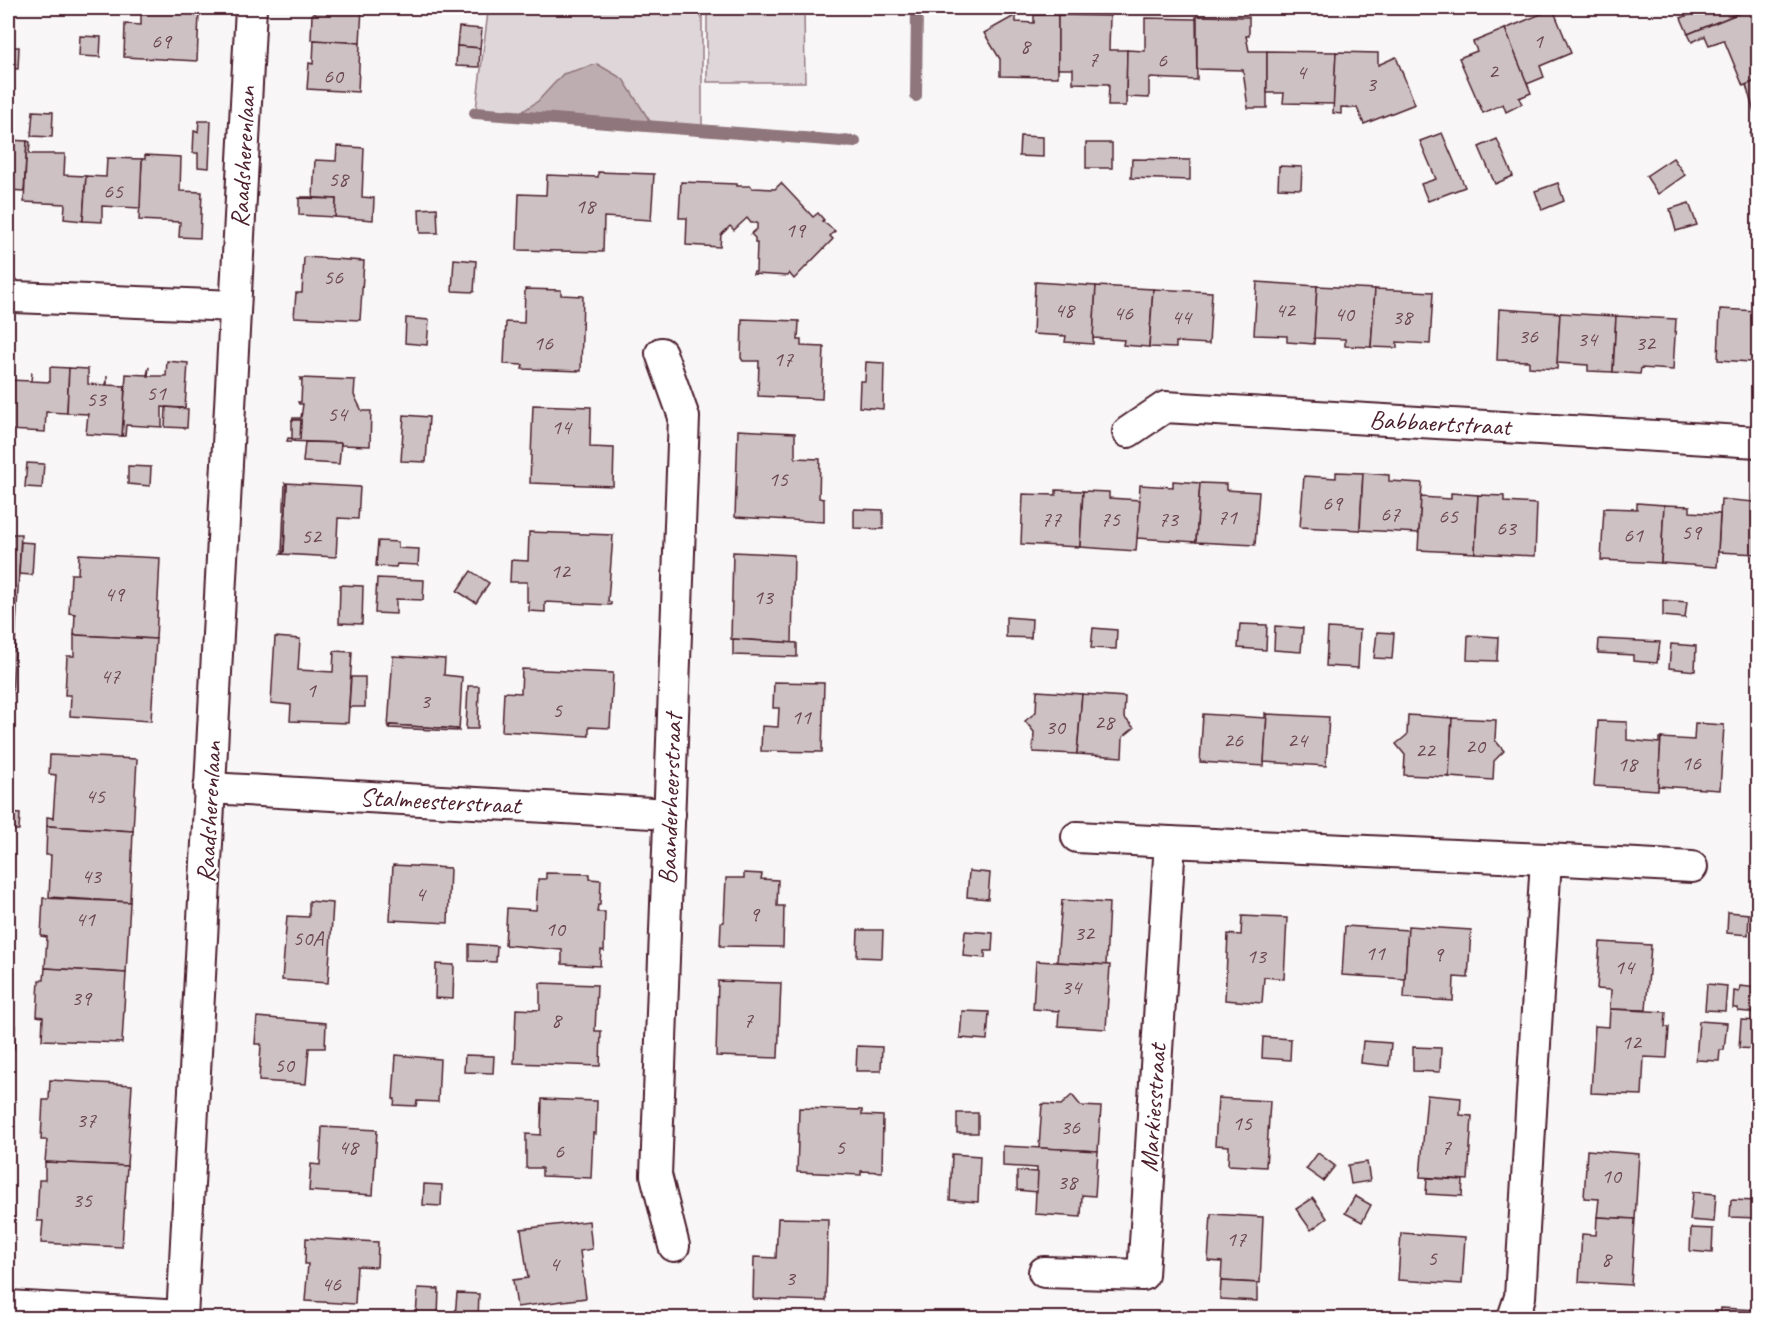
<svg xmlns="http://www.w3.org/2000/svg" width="1766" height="1326" font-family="Caveat,sans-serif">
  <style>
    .green { fill: #ded6d9; stroke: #947a82; stroke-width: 1.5 }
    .water { fill: #bdadb0; stroke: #8f747b; stroke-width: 1.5 }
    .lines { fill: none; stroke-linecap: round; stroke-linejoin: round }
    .stream { stroke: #8f747b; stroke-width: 12 }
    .building { fill: #cdc1c4; stroke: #4a1f2b; stroke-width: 1.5 }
    .minor-casing { stroke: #4a1f2b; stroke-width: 34 }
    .minor { stroke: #fff; stroke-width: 30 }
    .labels { text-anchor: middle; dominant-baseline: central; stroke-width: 5; stroke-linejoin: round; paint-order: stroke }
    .number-label { font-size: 22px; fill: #6b4851 }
    .street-label { font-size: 26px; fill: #4a1f2b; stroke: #fff }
  </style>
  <rect width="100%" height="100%" fill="#f8f6f7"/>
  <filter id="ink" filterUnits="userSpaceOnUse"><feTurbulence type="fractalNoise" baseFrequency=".0167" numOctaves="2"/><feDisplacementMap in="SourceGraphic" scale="12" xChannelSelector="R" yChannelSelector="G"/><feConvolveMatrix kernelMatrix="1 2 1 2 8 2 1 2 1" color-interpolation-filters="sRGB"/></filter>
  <g filter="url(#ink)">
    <g class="green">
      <path d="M485,8h217v119l-226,-18 12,-97z"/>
      <path d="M707,8h97l1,74h-98z"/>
    </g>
    <path class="water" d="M597,64l26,15 30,47 -137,-10 22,-15 25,-27z"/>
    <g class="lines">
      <g class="stream">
        <path d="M916,96l1,-88"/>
        <path d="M475,113l380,29"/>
      </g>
    </g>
    <g class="building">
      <path d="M142,8h52v5l-53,-4z"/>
      <path d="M316,8h46l-2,35 -49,-3 1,-26h3z"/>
      <path d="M1706,8h46l-64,26 -7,-16z"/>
      <path d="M1752,8h3l3,9v63l-15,6 -19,-46 -15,5 -4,-9 -13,6 -4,-8z"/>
      <path d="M141,9l58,5 -2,47 -73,-4 1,-33 16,1z"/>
      <path d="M1553,9l18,44 -31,13 4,11 -17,7 -22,-55z"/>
      <path d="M1016,15v7l18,1v-8h24v62l-58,-1v-17l-16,-26z"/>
      <path d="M1058,15l52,1 -1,34h18l-1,56h-18l1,-22 -36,-1v-14h-15z"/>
      <path d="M1196,16l1,64 -48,-2v20l-23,-1 1,-47 18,1v-33l51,1z"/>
      <path d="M1197,16l52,1v19h-3l3,15h18v57h-19l-5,-38 -46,-1z"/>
      <path d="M459,27l23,2 -2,19 -23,-2z"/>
      <path d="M1505,29l26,64 -12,5 3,6 -16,8 -3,-8 -20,9 -24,-55 18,-7 -4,-9z"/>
      <path d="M80,36l21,1 -1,20 -21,-1z"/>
      <path d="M314,40l46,3 -2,49 -51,-3 2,-26 4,1z"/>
      <path d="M457,46l23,2 -1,19 -23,-1z"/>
      <path d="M8,47h11l-1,22 -10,-1z"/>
      <path d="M1267,51l69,1 -2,52 -51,-1 1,-10h-17z"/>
      <path d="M1336,52l42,1v12l18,-8 19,47 -51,20 -7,-16 -16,-1v7l-8,-1z"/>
      <path d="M1758,80v45l-12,-40z"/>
      <path d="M33,111l20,1 -1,25 -21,-1z"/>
      <path d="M199,121h12l-2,47 -11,-1v-14h-5l1,-22 4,1z"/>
      <path d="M1758,130v23l-8,-19z"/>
      <path d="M1442,133l23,54 -37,14 -7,-17 15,-5 -16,-38z"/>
      <path d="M1020,136l23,1v20l-24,-1z"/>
      <path d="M1497,139l16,37 -18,8 -16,-37z"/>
      <path d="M8,140l19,1 -3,50 -16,-1z"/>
      <path d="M27,141l3,1 -1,12h36l-1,21 22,1 -3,45 -19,-2 1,-15 -41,-2z"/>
      <rect x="1086" y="143" width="26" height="25"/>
      <path d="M337,146l27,2 -2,49 12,1 -1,22 -38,-3 1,-18 -35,-2h12l2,-37 21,1z"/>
      <path d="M145,155l36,2 -1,34 22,1 -2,46 -21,-1 1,-15 -41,-2 3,-61h3z"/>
      <path d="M107,158l35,1 -2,49 -38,-2v16l-19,-1 3,-45 20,1z"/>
      <path d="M1673,158l12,17 -27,19 -12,-18z"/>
      <path d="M1132,159l58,1v20l-59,-2z"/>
      <path d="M1279,166l23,1 -1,22 -23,-1z"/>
      <path d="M598,172l56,2 -3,46 -47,-3 -1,35 -86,-2 2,-56 27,1 1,-20 51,2z"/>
      <path d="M681,182l56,2v2h14l1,2 23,1 6,-6 32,34 5,-4 6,7 -2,1 13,10 -5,5 3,3 -39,40 -5,-6 -1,3 -35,-2 1,-2h2l1,-29h-2v-5l-4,-4 6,-5v-6h-6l-4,-5 -13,12 -4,-4 -9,9 -1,12 -34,-2 1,-27h-8z"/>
      <path d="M1558,183l6,18 -22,9 -7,-19z"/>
      <path d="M299,198l37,1 -1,18 -36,-2z"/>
      <path d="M1689,203l8,22 -21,6 -6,-22z"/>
      <path d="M437,208l1,25h-18l-1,-24z"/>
      <path d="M304,257l60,4 -4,59 -66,-3 2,-24h6z"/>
      <path d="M454,259l22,2 -2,31 -22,-1z"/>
      <path d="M1035,282l61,4 -3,58 -28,-2 1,-6 -33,-2z"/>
      <path d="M1257,282l60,4 -3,58 -27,-2v-6l-33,-1z"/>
      <path d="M1096,286l57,3 -4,58 -26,-2 1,-5 -31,-2z"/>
      <path d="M1317,286l58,3 -4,58 -26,-1v-7l-31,-1z"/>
      <path d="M525,289l36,1v5l22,1 -2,75 -59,-2 1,-4 -19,-1 2,-42 18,1z"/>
      <path d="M1153,289l59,3 -3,52 -33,-2v6l-27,-1z"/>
      <path d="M1375,289l58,3 -3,52 -33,-2v6l-26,-1z"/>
      <path d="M1499,309l61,4 -3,56 -28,-2v-6l-32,-1z"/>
      <path d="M1720,309l38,2v58h-7v-7l-33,-2z"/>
      <path d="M1560,313l56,3 -3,56 -25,-1v-6l-31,-2z"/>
      <path d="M1616,316l60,3 -3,51 -32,-2 -1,6 -27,-2z"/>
      <path d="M406,318l23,2 -2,25 -22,-2z"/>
      <path d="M742,319l57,2 -1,19h3v6l23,1 -2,52 -64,-3 1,-35h-16l-2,-3z"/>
      <path d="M167,361l21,2 -3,45 -23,-1v20l-36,-2 -1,11h-3l4,-62 21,1 2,-8 -1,9h18z"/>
      <path d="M866,362l18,1 -1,46 -24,-2 1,-26h5z"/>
      <path d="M50,367l19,1 -2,45 -21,-1 -1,20 -36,-2 -1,11 1,-61 22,1 1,-9 -1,9 19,1z"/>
      <path d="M69,368l19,1v15l18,1 1,-9v9l18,1 -3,50 -36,-2 2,-20 -21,-1z"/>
      <path d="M300,378l55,2 -1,15 8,16h9l-1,35 -29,-1v-2l-54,-2 1,-3 12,1 1,-19h-9l1,-2h8l2,-14h-4l-1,-2h3l1,-22h-2z"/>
      <path d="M533,405l58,2 -1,40 24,1 -1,38 -83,-3z"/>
      <path d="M166,407l22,2 -1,19 -22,-1z"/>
      <path d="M404,415l25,2 -3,45 -25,-1z"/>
      <path d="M292,420h9l-1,19h-8z"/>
      <path d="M738,430l57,3v25l25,1 -1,39 5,1v23l-89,-5z"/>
      <path d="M305,442l36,1 -2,21 -36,-2z"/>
      <path d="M27,463l17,1 -2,24 -17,-1z"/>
      <path d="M128,466l23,1 -1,19 -22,-2z"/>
      <path d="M1336,472l27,1 -3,57 -60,-3 4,-51 32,2z"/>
      <path d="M1363,473l26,2v6l33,2 -3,50 -59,-3z"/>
      <path d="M1173,481l27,2 -4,59 -59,-4 3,-53 33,2z"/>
      <path d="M285,483l75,4 -2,32 -20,-1 -2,39 -55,-3 3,-2 3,-67z"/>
      <path d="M1200,483l26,1v6l33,2 -4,53 -59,-3z"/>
      <path d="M285,485h2l-3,67h-2z"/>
      <path d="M1056,490l27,1 -3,56 -59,-3 2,-50 33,1z"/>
      <path d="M1083,491l26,1v6l31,2 -4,51 -56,-4z"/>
      <path d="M1451,493l27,2 -3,58 -57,-3 3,-53 30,2z"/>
      <path d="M1478,495l26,1v6l33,2 -2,52 -60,-3z"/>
      <path d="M1754,495h4v59l-40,-2 3,-53 33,3z"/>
      <path d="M1637,503l27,2 -3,58 -60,-3 3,-52 33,1z"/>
      <path d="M1664,505l26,1v6l30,2 -3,53 -56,-4z"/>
      <path d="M854,509l29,1v19l-29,-1z"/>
      <path d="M529,532l84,3 -5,66 3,1v3l-66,-3v10l-16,-1v-9h-2v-20h-17l1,-22 17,1z"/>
      <path d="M8,534h13l-10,184h-3z"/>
      <path d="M378,541l20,1v6l21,1 -1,16 -21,-1 -1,3 -20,-1z"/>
      <path d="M21,542l13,1 -2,32 -13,-1z"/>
      <path d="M733,552l61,3 -2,88 -61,-4z"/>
      <path d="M79,554l81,4 -4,81 -82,-4 1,-21 -6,-1 2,-39h7z"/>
      <path d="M471,571l18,12 -13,20 -19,-12z"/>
      <path d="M377,578l47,2 -1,20 -27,-1v15l-21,-1z"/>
      <path d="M340,585l23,1 -1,38 -23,-1z"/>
      <path d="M1663,600l24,2 -2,16 -22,-2z"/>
      <path d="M1006,617l26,2 -1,19 -25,-1z"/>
      <path d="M1240,624l27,1 -1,25 -28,-2z"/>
      <path d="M1275,626l28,2 -2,24 -27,-2z"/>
      <path d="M1093,628l24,2 -1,19 -25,-1z"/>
      <path d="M1328,628l32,2 -2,38 -32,-2z"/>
      <path d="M1377,632l17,1 -2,26 -18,-1z"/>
      <path d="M74,635l82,4 -5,82 -81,-5 1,-21h-6l2,-39h7z"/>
      <path d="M1468,635l30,2 -1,24 -30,-1z"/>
      <path d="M275,637l25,2 -2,31 35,2 1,-21 18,1 -4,71 -58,-2 1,-16 -20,-2z"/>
      <path d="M733,639l64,4v14l-64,-2z"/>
      <path d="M1599,639l61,3 -3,21 -24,-2v-6l-35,-2z"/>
      <path d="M1671,644l25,2 -1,25 -26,-3z"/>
      <path d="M393,656l52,3 -1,16 18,2 -3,54 -2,-2 -67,-4 -2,2z"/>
      <path d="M522,669l91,4 -3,55 -21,-1v9l-87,-5 2,-39 17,1z"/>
      <path d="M351,677h14v30h-16z"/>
      <path d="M774,682l50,1 -2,69 -61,-1 1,-25 16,1 1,-19h-6z"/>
      <path d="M468,686h11l-1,43h-12z"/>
      <path d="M1037,691l45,3 -5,60 -44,-2 1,-20 -9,-11 11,-9z"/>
      <path d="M1082,694l43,3 -1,20 10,11 -11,9 -1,20 -45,-3z"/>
      <path d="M1265,713l2,1 -3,52 -64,-4 3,-48 62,4z"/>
      <path d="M1267,714l62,3 -3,49 -62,-4z"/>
      <path d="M1408,715l44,3 -3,59 -45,-2 1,-20 -9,-11 11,-9z"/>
      <path d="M1452,718l44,2 -1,20 9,11 -10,10 -1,19 -44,-3z"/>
      <path d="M1598,721l29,1v18l32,3v-5h2l-3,52 -64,-4z"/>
      <path d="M1695,723l29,2 -4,65 -62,-4 3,-48 33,2z"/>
      <path d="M390,725l67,4v2l-68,-3z"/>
      <path d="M50,755l87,4 -4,72 -86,-5v-9l6,1 3,-43 -7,-1z"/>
      <path d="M8,813l12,1 -1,16h-11z"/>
      <path d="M47,826l86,5 -3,71 -81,-5 2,-42h-5z"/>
      <path d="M393,865l57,3 -2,55 -58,-3z"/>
      <path d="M969,871l21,2 -2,26 -21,-2z"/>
      <path d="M546,873l44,1v5l11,1 -1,25h-2l-1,7h8l-1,39 -3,-1 -1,16 -38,-2v-14l-57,-5 2,-37 29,2 2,-31h8z"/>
      <path d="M744,873l18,1 -1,5 17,1 -1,26h7l-1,41 -63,-1 1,-23 3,-1 2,-44h18z"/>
      <path d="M43,898l87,4 -4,71 -81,-5 2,-31 -6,-1z"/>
      <path d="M1062,900l47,3 -3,62 -49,-3z"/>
      <path d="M309,901l24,2 -5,80 -46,-3 5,-64 22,1z"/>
      <path d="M1728,912l21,2 -1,21 -21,-2z"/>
      <path d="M1242,916l45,2 -3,61 -20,-2 -2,26 -37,-3 3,-66 13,1z"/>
      <path d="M1345,926l63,4 -3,49 -63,-4z"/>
      <path d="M1408,926l63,4 -3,48 -14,-1 -1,24 -49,-3z"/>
      <path d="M858,930h25l-1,28 -25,-1z"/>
      <path d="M965,931l28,2 -1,18h-7v7l-22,-2z"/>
      <path d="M1600,942l51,3 -5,65 -36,-1 1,-19 -14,-1z"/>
      <path d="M469,944l28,2 -1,16 -27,-1z"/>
      <path d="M8,960l6,1 -1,20h-5z"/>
      <path d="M1036,961l74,4 -4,64 -48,-3 1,-15 -26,-2z"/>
      <path d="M436,964l18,1 -1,34 -18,-1z"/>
      <path d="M45,968l81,5 -4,70 -80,-3 1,-23 -6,-1 2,-36h5z"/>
      <path d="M718,981l63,2 -3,75 -62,-2z"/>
      <path d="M540,983l57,2 -2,46h6l-1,35 -86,-3 2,-54 24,1z"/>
      <path d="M1707,984l20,2 -2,25 -20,-1z"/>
      <path d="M1740,986l18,2v25l-20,-2v-3h-5l1,-17 5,1z"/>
      <path d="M1610,1009l56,3 -1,15h4l-2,31 -23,-1 -2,38 -51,-2 4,-67 14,1z"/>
      <path d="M962,1011l27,1 -2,28 -27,-2z"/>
      <path d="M257,1017l69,6 -1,25h-16l-3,36 -47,-3 2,-37h-6z"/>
      <path d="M1741,1020l17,1 -2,28 -17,-1z"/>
      <path d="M1699,1021l28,2 -3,27h-4l-1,11 -23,-1z"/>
      <path d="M8,1026h7l-1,23 -6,-1z"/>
      <path d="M1263,1037l28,2 -1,21 -28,-2z"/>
      <path d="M1363,1041l28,2 -2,23 -28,-3z"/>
      <path d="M857,1046l25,1 -1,24h-25z"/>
      <path d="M1413,1047l28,1 -1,24 -27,-1z"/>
      <path d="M396,1055l44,4 -2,43 -21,-1 -1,5 -22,-1 1,-6h-2z"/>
      <path d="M465,1055l29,1 -1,17 -29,-1z"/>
      <path d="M50,1080l82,5 -5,81 -82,-4 2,-22h-6l2,-40h6z"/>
      <path d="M1072,1095l9,11 20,1 -3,44 -59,-3 3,-44 19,1z"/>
      <path d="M1427,1095l34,3 -1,17 12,1 -4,64 -48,-3z"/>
      <path d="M1218,1098l52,3 -4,66 -38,-2 1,-19 -14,-1z"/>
      <path d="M542,1099l55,2 -1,33 -3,-1 -2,45 -49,-2v-8h-16v-34l15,1z"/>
      <path d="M799,1108l63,2v5l21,1 -1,56 -21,-1v4l-64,-3z"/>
      <rect x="957" y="1113" width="21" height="20"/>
      <path d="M322,1127l55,3 -4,65 -64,-4 2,-27 9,1z"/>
      <path d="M1003,1146l95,5 -3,45 -13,-1 -1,22 -46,-3 2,-46 -34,-2z"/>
      <path d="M1587,1150l52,4 -4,65 -38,-2 2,-18 -15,-1z"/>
      <path d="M1318,1153l17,13 -12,15 -17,-12z"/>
      <path d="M952,1154l28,2 -2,46 -28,-2z"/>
      <path d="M45,1162l82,4 -5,81 -81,-4 2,-22h-6l2,-41h6z"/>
      <path d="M1367,1162l3,19 -19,3 -3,-19z"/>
      <path d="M1017,1171l21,1 -1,20 -20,-2z"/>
      <path d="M1427,1178l36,2 -1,16 -36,-2z"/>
      <path d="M424,1184l18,1 -1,21 -18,-1z"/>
      <path d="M1693,1192l23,2 -2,28 -24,-2z"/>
      <path d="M1355,1196l16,9 -9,17 -17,-9z"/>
      <path d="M1313,1198l14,20 -16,12 -15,-21z"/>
      <path d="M1731,1200l27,1v17l-28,-1z"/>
      <path d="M1211,1214l52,3 -3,66 -39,-2 1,-19 -14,-1z"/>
      <path d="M1597,1217l38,2 -4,66 -52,-3 3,-48 14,1z"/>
      <path d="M778,1218l50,1 -2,82 -73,-2 1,-42 22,1z"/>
      <path d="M589,1221l3,28 -12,2 6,47 -69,9 -4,-27 15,-2 -7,-49z"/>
      <path d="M1691,1228l22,1 -1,24 -22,-2z"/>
      <path d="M1401,1233l64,4 -3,47 -64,-4z"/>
      <path d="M306,1238l72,4 -1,25 -20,-1 -2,38 -50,-3 3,-37h-3z"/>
      <path d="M1221,1281l36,2v18l-37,-2z"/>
      <path d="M418,1288l21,1 -1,27 -22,-1z"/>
      <path d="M457,1293l22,1 -1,24 -23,-1z"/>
      <path d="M1721,1308l36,2v8h-37z"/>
    </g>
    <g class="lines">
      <defs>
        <g id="minor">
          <path d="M8,294l7,3 220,9"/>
          <path d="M661,353l23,64 -28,758 18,71"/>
          <path d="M1128,432l37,-25 593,35"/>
          <path d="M209,788l461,26"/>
          <path d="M1170,842l376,17"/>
          <path d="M1044,1272l99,3 27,-433 -93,-5"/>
          <path d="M8,1306l174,10"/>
          <path d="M182,1318l69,-1310"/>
          <path d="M1513,1318l7,-21 26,-438 146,8"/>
        </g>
      </defs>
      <use href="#minor" class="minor-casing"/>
      <use href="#minor" class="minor"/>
    </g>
  </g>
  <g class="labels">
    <g class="number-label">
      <text x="161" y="41">69</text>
      <text x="1538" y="41">1</text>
      <text x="1025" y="46">8</text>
      <text x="1093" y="59">7</text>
      <text x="1162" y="60">6</text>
      <text x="1493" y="71">2</text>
      <text x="1301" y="72">4</text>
      <text x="333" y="76">60</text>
      <text x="1371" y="84">3</text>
      <text x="338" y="179">58</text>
      <text x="113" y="191">65</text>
      <text x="585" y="206">18</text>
      <text x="795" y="230">19</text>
      <text x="333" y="277">56</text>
      <text x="1064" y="310">48</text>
      <text x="1285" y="310">42</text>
      <text x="1123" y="313">46</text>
      <text x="1344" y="314">40</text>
      <text x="1181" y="317">44</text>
      <text x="1402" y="317">38</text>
      <text x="1528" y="336">36</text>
      <text x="1587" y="339">34</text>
      <text x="543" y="343">16</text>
      <text x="1645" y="343">32</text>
      <text x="783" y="359">17</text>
      <text x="156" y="393">51</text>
      <text x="96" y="399">53</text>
      <text x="337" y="414">54</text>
      <text x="561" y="427">14</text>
      <text x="778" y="479">15</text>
      <text x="1332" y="503">69</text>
      <text x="1390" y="514">67</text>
      <text x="1448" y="516">65</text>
      <text x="1227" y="517">71</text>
      <text x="1051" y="519">77</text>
      <text x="1110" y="519">75</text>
      <text x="1168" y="519">73</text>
      <text x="1506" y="528">63</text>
      <text x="1691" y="532">59</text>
      <text x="1633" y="535">61</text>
      <text x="311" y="536">52</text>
      <text x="560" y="571">12</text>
      <text x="114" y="594">49</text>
      <text x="763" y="597">13</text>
      <text x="110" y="676">47</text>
      <text x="311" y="690">1</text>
      <text x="425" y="701">3</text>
      <text x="557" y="710">5</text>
      <text x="801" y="717">11</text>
      <text x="1104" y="722">28</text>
      <text x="1055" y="727">30</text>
      <text x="1233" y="740">26</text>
      <text x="1297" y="740">24</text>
      <text x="1475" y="746">20</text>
      <text x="1425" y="750">22</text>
      <text x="1691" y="763">16</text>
      <text x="1627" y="764">18</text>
      <text x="95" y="796">45</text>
      <text x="91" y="876">43</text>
      <text x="420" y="894">4</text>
      <text x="754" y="914">9</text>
      <text x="85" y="919">41</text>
      <text x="555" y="929">10</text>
      <text x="1084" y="933">32</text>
      <text x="308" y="938">50A</text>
      <text x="1375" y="953">11</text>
      <text x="1438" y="954">9</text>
      <text x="1256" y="956">13</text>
      <text x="1624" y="967">14</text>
      <text x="1071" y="987">34</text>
      <text x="81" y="998">39</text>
      <text x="556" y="1020">8</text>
      <text x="748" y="1020">7</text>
      <text x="1631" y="1042">12</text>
      <text x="284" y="1065">50</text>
      <text x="86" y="1120">37</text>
      <text x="1242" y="1123">15</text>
      <text x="1070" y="1127">36</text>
      <text x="348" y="1147">48</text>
      <text x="840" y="1147">5</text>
      <text x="1446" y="1147">7</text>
      <text x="559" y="1151">6</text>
      <text x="1611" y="1176">10</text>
      <text x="1067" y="1182">38</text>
      <text x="82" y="1200">35</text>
      <text x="1236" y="1239">17</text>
      <text x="1432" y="1258">5</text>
      <text x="1606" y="1259">8</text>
      <text x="554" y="1264">4</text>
      <text x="790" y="1278">3</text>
      <text x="331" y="1284">46</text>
    </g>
    <g class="street-label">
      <text transform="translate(243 157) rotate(-87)">Raadsherenlaan</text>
      <text transform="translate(1440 423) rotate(3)">Babbaertstraat</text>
      <text transform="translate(670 799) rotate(-88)">Baanderheerstraat</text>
      <text transform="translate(440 801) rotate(3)">Stalmeesterstraat</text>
      <text transform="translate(209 812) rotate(-87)">Raadsherenlaan</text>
      <text transform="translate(1153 1108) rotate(-86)">Markiesstraat</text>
    </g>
  </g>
  <rect width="1766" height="1326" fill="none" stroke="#fff" stroke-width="30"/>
  <rect x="15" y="15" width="1736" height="1296" fill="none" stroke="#4a1f2b" stroke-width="2" filter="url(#ink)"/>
</svg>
